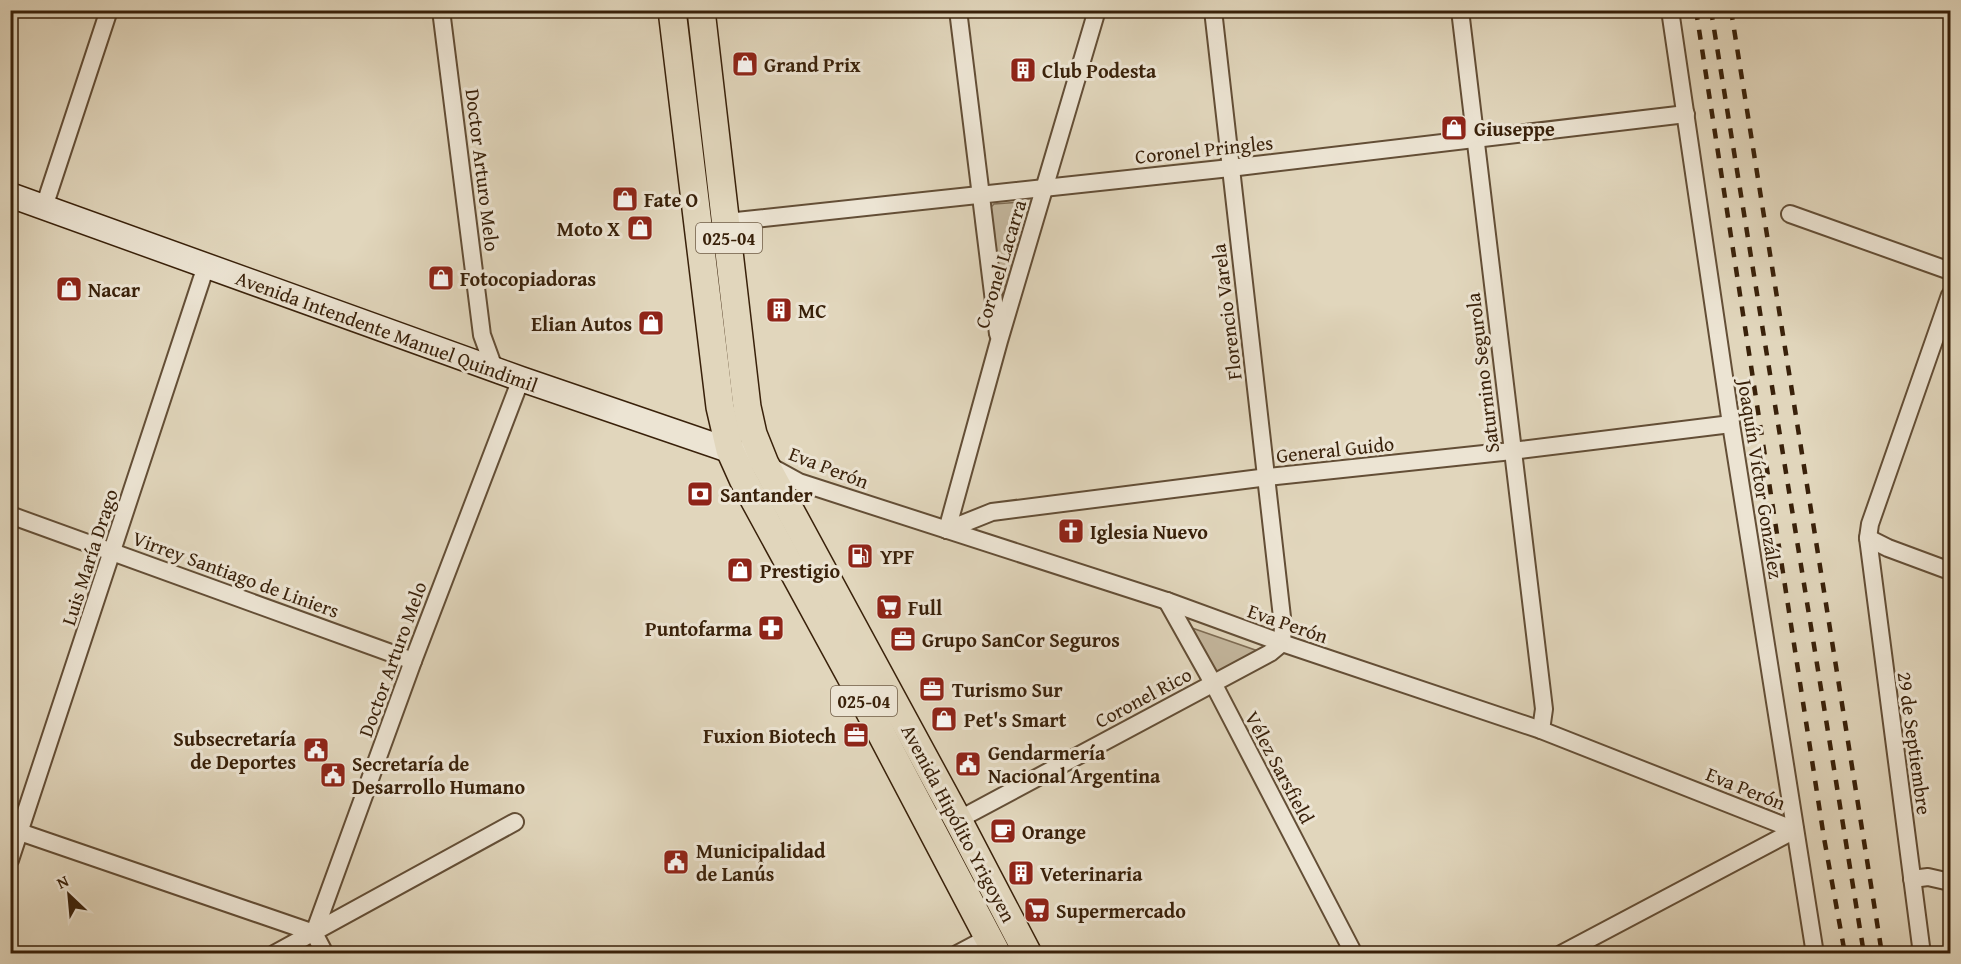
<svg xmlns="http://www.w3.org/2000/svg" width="1961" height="964" font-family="'Gentium Book Plus',serif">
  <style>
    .green { fill: #c4b79e; stroke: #7e6c54; stroke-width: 1.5 }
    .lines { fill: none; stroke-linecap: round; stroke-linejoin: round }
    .street-casing { stroke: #634e36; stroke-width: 20 }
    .secondary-casing { stroke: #39210a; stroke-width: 27 }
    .primary-casing { stroke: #39210a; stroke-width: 30 }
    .street { stroke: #ece4d3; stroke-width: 16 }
    .secondary { stroke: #ece4d3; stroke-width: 24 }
    .primary { stroke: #e1d6bc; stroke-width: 27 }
    .rail { stroke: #39210a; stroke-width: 4.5; stroke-dasharray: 10 10; stroke-linecap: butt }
    .labels { text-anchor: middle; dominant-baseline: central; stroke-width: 6; stroke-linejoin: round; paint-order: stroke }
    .shield { fill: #ece4d3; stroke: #6f5c46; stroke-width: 1.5 }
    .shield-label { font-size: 18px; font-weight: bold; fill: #39210a }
    .poi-label { font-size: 20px; font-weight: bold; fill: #39210a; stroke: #ece4d3; text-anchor: start }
    .street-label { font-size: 20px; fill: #39210a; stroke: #ece4d3 }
  </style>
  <rect width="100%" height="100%" fill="#e1d6bc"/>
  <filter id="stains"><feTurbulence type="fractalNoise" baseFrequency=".00333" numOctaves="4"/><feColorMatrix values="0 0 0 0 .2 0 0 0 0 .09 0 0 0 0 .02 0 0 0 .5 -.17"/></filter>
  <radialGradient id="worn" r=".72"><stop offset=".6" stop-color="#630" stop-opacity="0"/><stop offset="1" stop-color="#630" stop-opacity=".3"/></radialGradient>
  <g class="green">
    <path d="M1023,202l7,6 -21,75 -6,4 -7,-4 -9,-72 7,-7z"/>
    <path d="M1192,628l66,23 -43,22z"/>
  </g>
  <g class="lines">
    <defs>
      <g id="street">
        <path d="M441,10l41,325 12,33"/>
        <path d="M958,10l40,324"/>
        <path d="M1213,10l70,616 -1,17"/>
        <path d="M1460,10l84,699 -3,21"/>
        <path d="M1670,10l61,414 84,530"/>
        <path d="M44,207l65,-197"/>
        <path d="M1790,214l160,57"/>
        <path d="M727,222l503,-54 456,-54"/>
        <path d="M768,465l31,17 368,119 115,42 259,87 254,100"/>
        <path d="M10,515l403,146"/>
        <path d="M947,530l45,-18 276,-35 244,-26 219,-27"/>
        <path d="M947,530l52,-189 98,-331"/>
        <path d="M1868,538l20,10 62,23"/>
        <path d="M1167,601l46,82 141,271"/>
        <path d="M958,820l312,-167 12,-10"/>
        <path d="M11,829l303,104"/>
        <path d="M10,860l196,-594"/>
        <path d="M1912,879l16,-2 22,5"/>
        <path d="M274,954l241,-132"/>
        <path d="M325,954l-11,-21 99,-272 108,-282"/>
        <path d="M957,954l32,-17"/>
        <path d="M1561,954l234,-124"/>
        <path d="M1922,954l-54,-416 2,-14 80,-229"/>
      </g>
      <path id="secondary" d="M10,195l511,184 225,77"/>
      <g id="primary">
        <path d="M672,10l48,397 10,43 13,29 120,220 134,255"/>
        <path d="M701,10l46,397 6,27 12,30 193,356 70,134"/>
      </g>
    </defs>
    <use href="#street" class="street-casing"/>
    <use href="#secondary" class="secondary-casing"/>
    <use href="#primary" class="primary-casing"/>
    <use href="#street" class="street"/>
    <use href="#secondary" class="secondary"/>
    <use href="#primary" class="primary"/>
    <g class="rail">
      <path d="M1696,10l128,828 21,116"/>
      <path d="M1711,10l153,944"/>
      <path d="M1731,10l151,944"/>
    </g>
  </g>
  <defs>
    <symbol id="shop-square" viewBox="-11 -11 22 22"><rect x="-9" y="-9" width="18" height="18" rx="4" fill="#8f2418" stroke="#ece4d3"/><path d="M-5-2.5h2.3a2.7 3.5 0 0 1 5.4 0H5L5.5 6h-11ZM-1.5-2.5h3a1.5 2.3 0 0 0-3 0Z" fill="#fff"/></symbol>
    <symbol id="building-square" viewBox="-11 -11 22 22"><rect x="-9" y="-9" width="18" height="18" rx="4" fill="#8f2418" stroke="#ece4d3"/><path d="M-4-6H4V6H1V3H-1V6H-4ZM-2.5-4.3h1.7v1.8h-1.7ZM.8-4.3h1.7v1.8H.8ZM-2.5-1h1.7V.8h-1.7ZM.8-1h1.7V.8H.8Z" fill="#fff"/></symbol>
    <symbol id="bank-square" viewBox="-11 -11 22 22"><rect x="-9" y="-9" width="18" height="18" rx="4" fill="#8f2418" stroke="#ece4d3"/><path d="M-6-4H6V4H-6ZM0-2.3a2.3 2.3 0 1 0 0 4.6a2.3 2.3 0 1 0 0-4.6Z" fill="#fff"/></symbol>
    <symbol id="church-square" viewBox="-11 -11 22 22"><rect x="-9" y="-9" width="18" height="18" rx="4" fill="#8f2418" stroke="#ece4d3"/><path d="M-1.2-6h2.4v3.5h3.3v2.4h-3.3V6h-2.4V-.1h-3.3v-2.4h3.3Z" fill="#fff"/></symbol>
    <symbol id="fuel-square" viewBox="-11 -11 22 22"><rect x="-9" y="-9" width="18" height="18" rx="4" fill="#8f2418" stroke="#ece4d3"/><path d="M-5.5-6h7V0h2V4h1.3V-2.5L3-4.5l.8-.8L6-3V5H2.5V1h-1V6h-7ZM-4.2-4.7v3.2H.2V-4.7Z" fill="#fff"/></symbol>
    <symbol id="supermarket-square" viewBox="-11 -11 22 22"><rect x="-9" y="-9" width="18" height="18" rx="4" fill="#8f2418" stroke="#ece4d3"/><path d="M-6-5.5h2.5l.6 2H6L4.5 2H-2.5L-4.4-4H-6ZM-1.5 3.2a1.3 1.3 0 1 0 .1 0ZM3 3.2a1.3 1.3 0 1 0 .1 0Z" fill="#fff"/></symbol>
    <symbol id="pharmacy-square" viewBox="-11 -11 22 22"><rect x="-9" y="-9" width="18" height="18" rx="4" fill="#8f2418" stroke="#ece4d3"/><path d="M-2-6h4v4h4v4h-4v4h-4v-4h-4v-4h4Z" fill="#fff"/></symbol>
    <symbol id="office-square" viewBox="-11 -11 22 22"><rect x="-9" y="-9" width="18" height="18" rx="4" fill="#8f2418" stroke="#ece4d3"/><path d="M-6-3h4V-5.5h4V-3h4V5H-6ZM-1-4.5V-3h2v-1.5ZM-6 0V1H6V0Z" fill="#fff"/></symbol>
    <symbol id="civic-square" viewBox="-11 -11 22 22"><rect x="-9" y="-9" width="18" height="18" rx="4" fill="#8f2418" stroke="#ece4d3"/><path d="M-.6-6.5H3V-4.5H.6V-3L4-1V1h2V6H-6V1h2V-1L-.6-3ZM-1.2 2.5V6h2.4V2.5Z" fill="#fff"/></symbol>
    <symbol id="cafe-square" viewBox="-11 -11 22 22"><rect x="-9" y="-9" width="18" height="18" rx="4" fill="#8f2418" stroke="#ece4d3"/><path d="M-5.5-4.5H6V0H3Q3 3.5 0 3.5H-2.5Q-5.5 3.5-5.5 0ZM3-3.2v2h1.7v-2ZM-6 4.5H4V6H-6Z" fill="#fff"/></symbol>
  </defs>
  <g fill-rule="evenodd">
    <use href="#shop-square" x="730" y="49" width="30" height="30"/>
    <use href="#building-square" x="1008" y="55" width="30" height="30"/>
    <use href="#shop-square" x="1439" y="113" width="30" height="30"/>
    <use href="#shop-square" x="610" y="184" width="30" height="30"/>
    <use href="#shop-square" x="625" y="213" width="30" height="30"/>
    <use href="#shop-square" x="426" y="263" width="30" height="30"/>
    <use href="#shop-square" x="54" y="274" width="30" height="30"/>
    <use href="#building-square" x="764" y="295" width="30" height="30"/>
    <use href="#shop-square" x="636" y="308" width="30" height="30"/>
    <use href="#bank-square" x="685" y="479" width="30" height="30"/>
    <use href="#church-square" x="1056" y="516" width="30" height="30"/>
    <use href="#fuel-square" x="845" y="541" width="30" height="30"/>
    <use href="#shop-square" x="725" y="555" width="30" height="30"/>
    <use href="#supermarket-square" x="874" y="592" width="30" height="30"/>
    <use href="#pharmacy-square" x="756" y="613" width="30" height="30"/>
    <use href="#office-square" x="888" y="624" width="30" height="30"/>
    <use href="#office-square" x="917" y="674" width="30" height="30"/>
    <use href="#shop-square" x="929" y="704" width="30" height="30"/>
    <use href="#office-square" x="841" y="720" width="30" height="30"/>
    <use href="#civic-square" x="301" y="735" width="30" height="30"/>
    <use href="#civic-square" x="953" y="749" width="30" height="30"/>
    <use href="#civic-square" x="318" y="760" width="30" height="30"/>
    <use href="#cafe-square" x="988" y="816" width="30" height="30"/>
    <use href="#civic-square" x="661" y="847" width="30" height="30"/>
    <use href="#building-square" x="1006" y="858" width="30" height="30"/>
    <use href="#supermarket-square" x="1022" y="895" width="30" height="30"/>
  </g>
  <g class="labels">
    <g class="shield">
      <rect x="696" y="223" width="66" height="30" rx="4.5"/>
      <rect x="831" y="686" width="66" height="30" rx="4.5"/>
    </g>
    <g class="shield-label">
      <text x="729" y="238">025-04</text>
      <text x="864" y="701">025-04</text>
    </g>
    <g class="poi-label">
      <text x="764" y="64">Grand Prix</text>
      <text x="1042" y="70">Club Podesta</text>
      <text x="1474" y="128">Giuseppe</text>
      <text x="644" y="199">Fate O</text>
      <text x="620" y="228" text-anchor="end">Moto X</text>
      <text x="460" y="278">Fotocopiadoras</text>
      <text x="88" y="289">Nacar</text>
      <text x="798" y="310">MC</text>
      <text x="632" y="323" text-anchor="end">Elian Autos</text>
      <text x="720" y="494">Santander</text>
      <text x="1090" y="531">Iglesia Nuevo</text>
      <text x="880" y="556">YPF</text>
      <text x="760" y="570">Prestigio</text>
      <text x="908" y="607">Full</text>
      <text x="752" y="628" text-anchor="end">Puntofarma</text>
      <text x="922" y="639">Grupo SanCor Seguros</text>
      <text x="952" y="689">Turismo Sur</text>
      <text x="964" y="719">Pet's Smart</text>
      <text x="836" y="735" text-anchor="end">Fuxion Biotech</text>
      <text x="296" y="738" text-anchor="end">Subsecretaría<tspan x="296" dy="23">de Deportes</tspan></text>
      <text x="988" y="752">Gendarmería<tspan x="988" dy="23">Nacional Argentina</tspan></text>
      <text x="352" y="763">Secretaría de<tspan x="352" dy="23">Desarrollo Humano</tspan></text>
      <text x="1022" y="831">Orange</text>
      <text x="696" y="850">Municipalidad<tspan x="696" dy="23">de Lanús</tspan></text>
      <text x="1040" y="873">Veterinaria</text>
      <text x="1056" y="910">Supermercado</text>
    </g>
    <g class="street-label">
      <text transform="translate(1204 149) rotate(-6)">Coronel Pringles</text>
      <text transform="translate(483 170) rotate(83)">Doctor Arturo Melo</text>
      <text transform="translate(1000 264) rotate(-73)">Coronel Lacarra</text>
      <text transform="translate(1226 312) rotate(-97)">Florencio Varela</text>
      <text transform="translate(387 331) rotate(20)">Avenida Intendente Manuel Quindimil</text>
      <text transform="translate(1482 373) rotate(-97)">Saturnino Segurola</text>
      <text transform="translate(1335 449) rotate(-6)">General Guido</text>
      <text transform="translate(829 467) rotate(21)">Eva Perón</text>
      <text transform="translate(1761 479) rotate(81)">Joaquín Víctor González</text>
      <text transform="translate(89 557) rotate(-72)">Luis María Drago</text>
      <text transform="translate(236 574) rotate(20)">Virrey Santiago de Liniers</text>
      <text transform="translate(1288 623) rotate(19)">Eva Perón</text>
      <text transform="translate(392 659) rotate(-70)">Doctor Arturo Melo</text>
      <text transform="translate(1143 697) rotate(-28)">Coronel Rico</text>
      <text transform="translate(1915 743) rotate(82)">29 de Septiembre</text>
      <text transform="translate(1280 767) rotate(62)">Vélez Sarsfield</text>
      <text transform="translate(1746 788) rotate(22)">Eva Perón</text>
      <text transform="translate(959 823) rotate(62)">Avenida Hipólito Yrigoyen</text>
    </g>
  </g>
  <rect width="1961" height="964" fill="none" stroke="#e1d6bc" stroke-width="36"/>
  <rect x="12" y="12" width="1937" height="940" fill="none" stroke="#39210a" stroke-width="3"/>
  <rect x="18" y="18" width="1925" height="928" fill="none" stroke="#39210a" stroke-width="1.5"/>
  <g transform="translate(69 895) rotate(334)" stroke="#ece4d3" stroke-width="4.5" paint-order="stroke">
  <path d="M0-4.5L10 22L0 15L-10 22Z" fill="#39210a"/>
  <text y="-9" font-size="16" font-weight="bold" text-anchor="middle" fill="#39210a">N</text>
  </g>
  <rect width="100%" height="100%" filter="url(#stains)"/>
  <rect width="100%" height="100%" fill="url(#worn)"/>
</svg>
